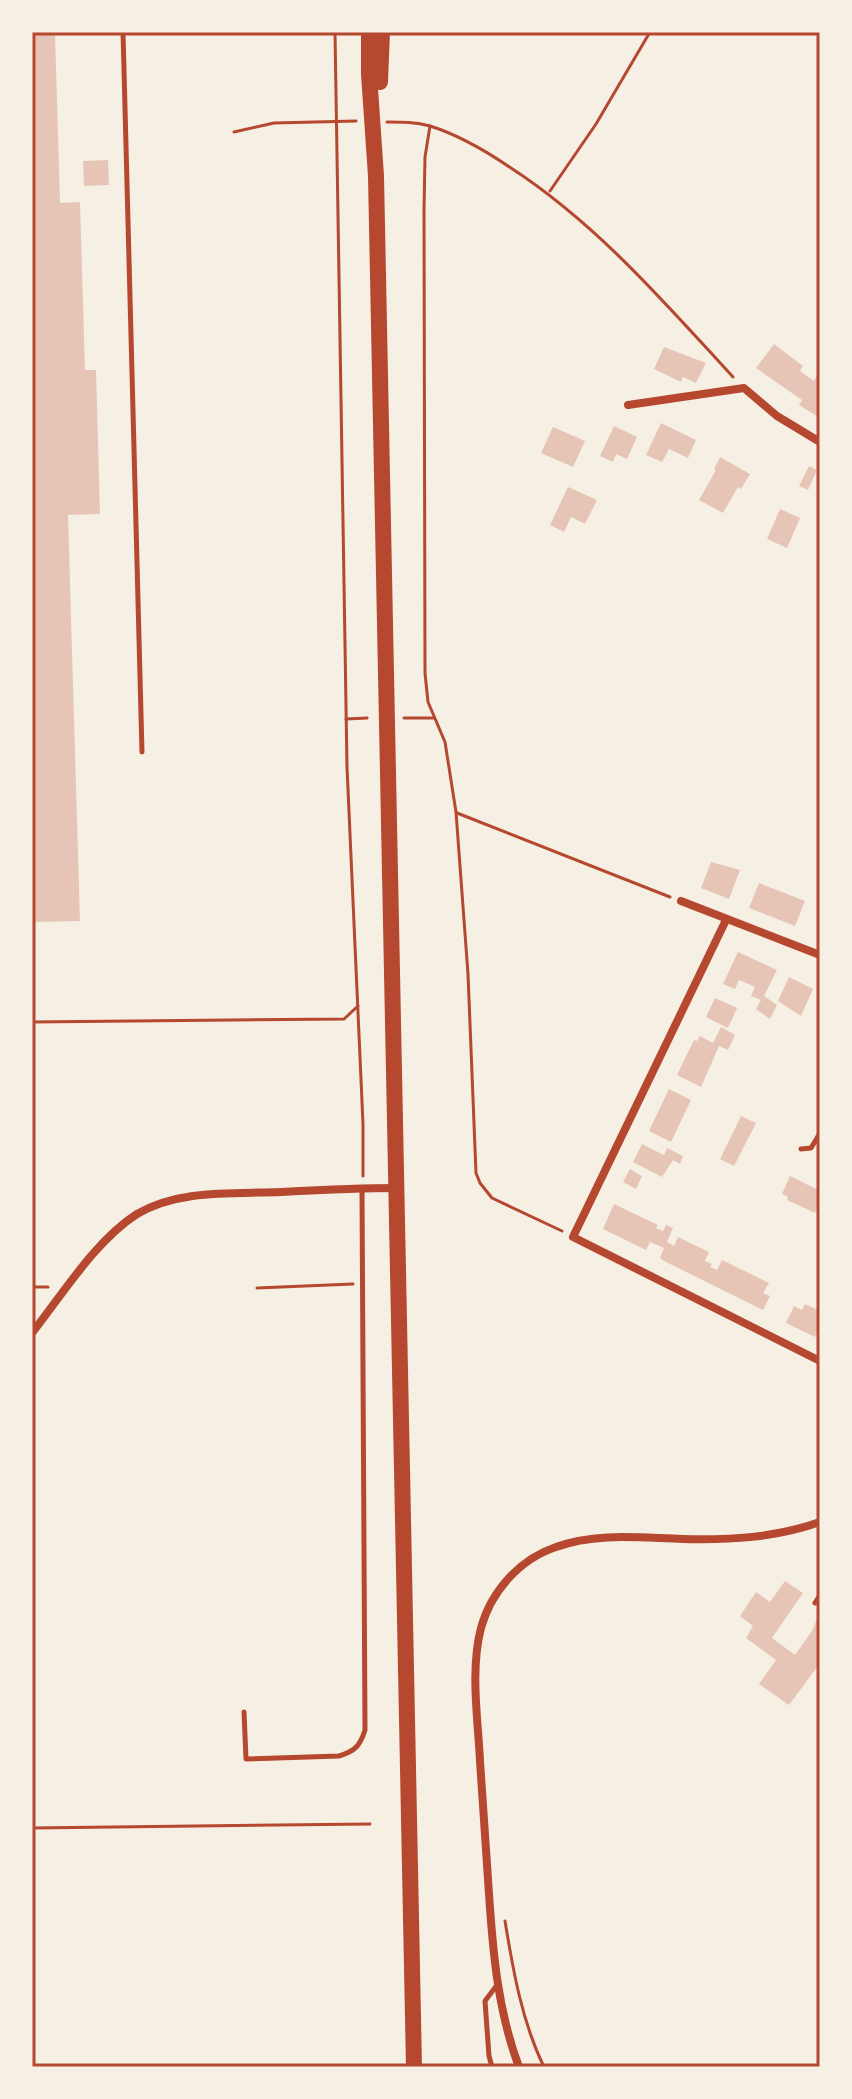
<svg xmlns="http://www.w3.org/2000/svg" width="852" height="2099" font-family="'Archivo Narrow',sans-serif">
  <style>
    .building { fill: #e6c5b7 }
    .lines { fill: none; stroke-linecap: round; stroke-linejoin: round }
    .path { stroke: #b5482f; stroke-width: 3 }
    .service { stroke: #b5482f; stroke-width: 5 }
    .minor { stroke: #b5482f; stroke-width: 8 }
    .primary { stroke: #b5482f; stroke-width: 16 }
    .neatline { fill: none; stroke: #b5482f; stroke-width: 3 }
  </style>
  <rect width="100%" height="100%" fill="#f6efe4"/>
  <g class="building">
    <path d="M32,32h23l5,171 20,-1 5,168h11l4,144 -32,1 12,406 -48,1z"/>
    <path d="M108,160l1,25 -25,1 -1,-25z"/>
    <path d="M774,344l29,22 -3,5 14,10 3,-5 3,1v41l-21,-13 3,-5 -46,-32z"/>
    <path d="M664,347l42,16 -10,20 -13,-6 -2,5 -27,-13z"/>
    <path d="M661,423l35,17 -8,18 -19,-9 -7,13 -16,-7z"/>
    <path d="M614,426l23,11 -10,22 -11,-5 -3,8 -13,-6z"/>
    <path d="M553,427l32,14 -12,26 -32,-14z"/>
    <path d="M720,457l30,17 -9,15 -3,-2 -15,26 -24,-13 17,-30 -2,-1z"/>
    <path d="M809,466l8,4 -9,20 -9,-4z"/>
    <path d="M568,487l29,13 -12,24 -14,-7 -7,15 -14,-7z"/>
    <path d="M780,509l20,9 -13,30 -20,-9z"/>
    <path d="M711,862l29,8 -11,29 -28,-11z"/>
    <path d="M759,883l46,18 -10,25 -46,-18z"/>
    <path d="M738,952l39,18 -13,26 13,9 -7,14 -14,-10 5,-9 -10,-4 4,-9 -16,-7 -4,9 -12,-5z"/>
    <path d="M789,977l24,12 -12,27 -23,-15z"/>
    <path d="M715,998l22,10 -9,20 -22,-11z"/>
    <path d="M721,1027l14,8 -7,15 -9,-4 -18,41 -24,-12 17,-35 3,1 3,-5 13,7z"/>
    <path d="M669,1089l22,11 -20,42 -22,-11z"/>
    <path d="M741,1116l15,7 -22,43 -14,-7z"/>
    <path d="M642,1144l22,11 3,-7 16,8 -3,8 -7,-4 -11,17 -29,-15z"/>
    <path d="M630,1169l12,7 -6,13 -13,-7z"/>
    <path d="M790,1176l30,15v12l-5,10 -28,-13 1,-3 -6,-3z"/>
    <path d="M614,1204l44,21 -2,3 7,3 3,-6 7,3 -6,14 7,4 4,-9 31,15 -4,9 7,3 -2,3 7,3 5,-10 47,23 -6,10 7,3 -7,14 -97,-48 -6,-4 4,-10 -14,-6 -4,8 -43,-21z"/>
    <path d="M805,1304l15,7v16l-5,10 -29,-14 8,-17 8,4z"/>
    <path d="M785,1581l18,12 -31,45 23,17 17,-24 8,-19v51l-31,42 -30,-21 17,-24 -30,-22 7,-12 -13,-10 16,-24 14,10z"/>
  </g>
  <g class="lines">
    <g class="path">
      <path d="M335,32l12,735 16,357v52"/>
      <path d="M387,122c15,0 29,0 43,4 29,9 56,25 81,42 86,56 153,134 222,209"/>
      <path d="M430,126l-5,31 -1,53 1,463 3,29 17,40 11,70 12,162 8,199 4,10 12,15 70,33"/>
      <path d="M234,132l40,-9 82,-2"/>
      <path d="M550,191l46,-67 54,-92"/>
      <path d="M404,718h30"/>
      <path d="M346,719l21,-1"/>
      <path d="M457,813l213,84"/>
      <path d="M32,1022l312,-3 14,-13"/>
      <path d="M32,1287h16"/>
      <path d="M257,1288l96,-4"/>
      <path d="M32,1828l338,-4"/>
      <path d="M505,1921c8,49 17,101 39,146"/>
    </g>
    <g class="service">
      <path d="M123,32l19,720"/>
      <path d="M801,1149l10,-1 9,-15"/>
      <path d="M815,1603l5,-8"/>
      <path d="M244,1712l2,47 93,-3c16,-5 21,-10 26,-26l-3,-541"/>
      <path d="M492,2067l-3,-11 -4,-55 12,-16"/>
    </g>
    <g class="minor">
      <path d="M628,405l116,-17 33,28 43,26"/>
      <path d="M681,901l139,54"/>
      <path d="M726,920l-153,317 247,124"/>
      <path d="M32,1333c30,-38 64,-93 105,-119 42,-25 96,-20 144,-22 38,-2 77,-4 116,-4"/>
      <path d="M519,2067c-21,-56 -26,-113 -30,-173 -3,-44 -6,-88 -9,-133 -2,-42 -10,-91 1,-133 10,-37 39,-69 75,-81 41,-15 85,-9 127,-8 47,1 92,-1 137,-17"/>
    </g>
    <g class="primary">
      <path d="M369,32v42l7,102 38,1891"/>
      <path d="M380,82l2,-50"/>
    </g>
  </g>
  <rect width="852" height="2099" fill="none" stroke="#f6efe4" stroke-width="68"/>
  <rect x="34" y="34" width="784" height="2031" class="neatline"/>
</svg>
